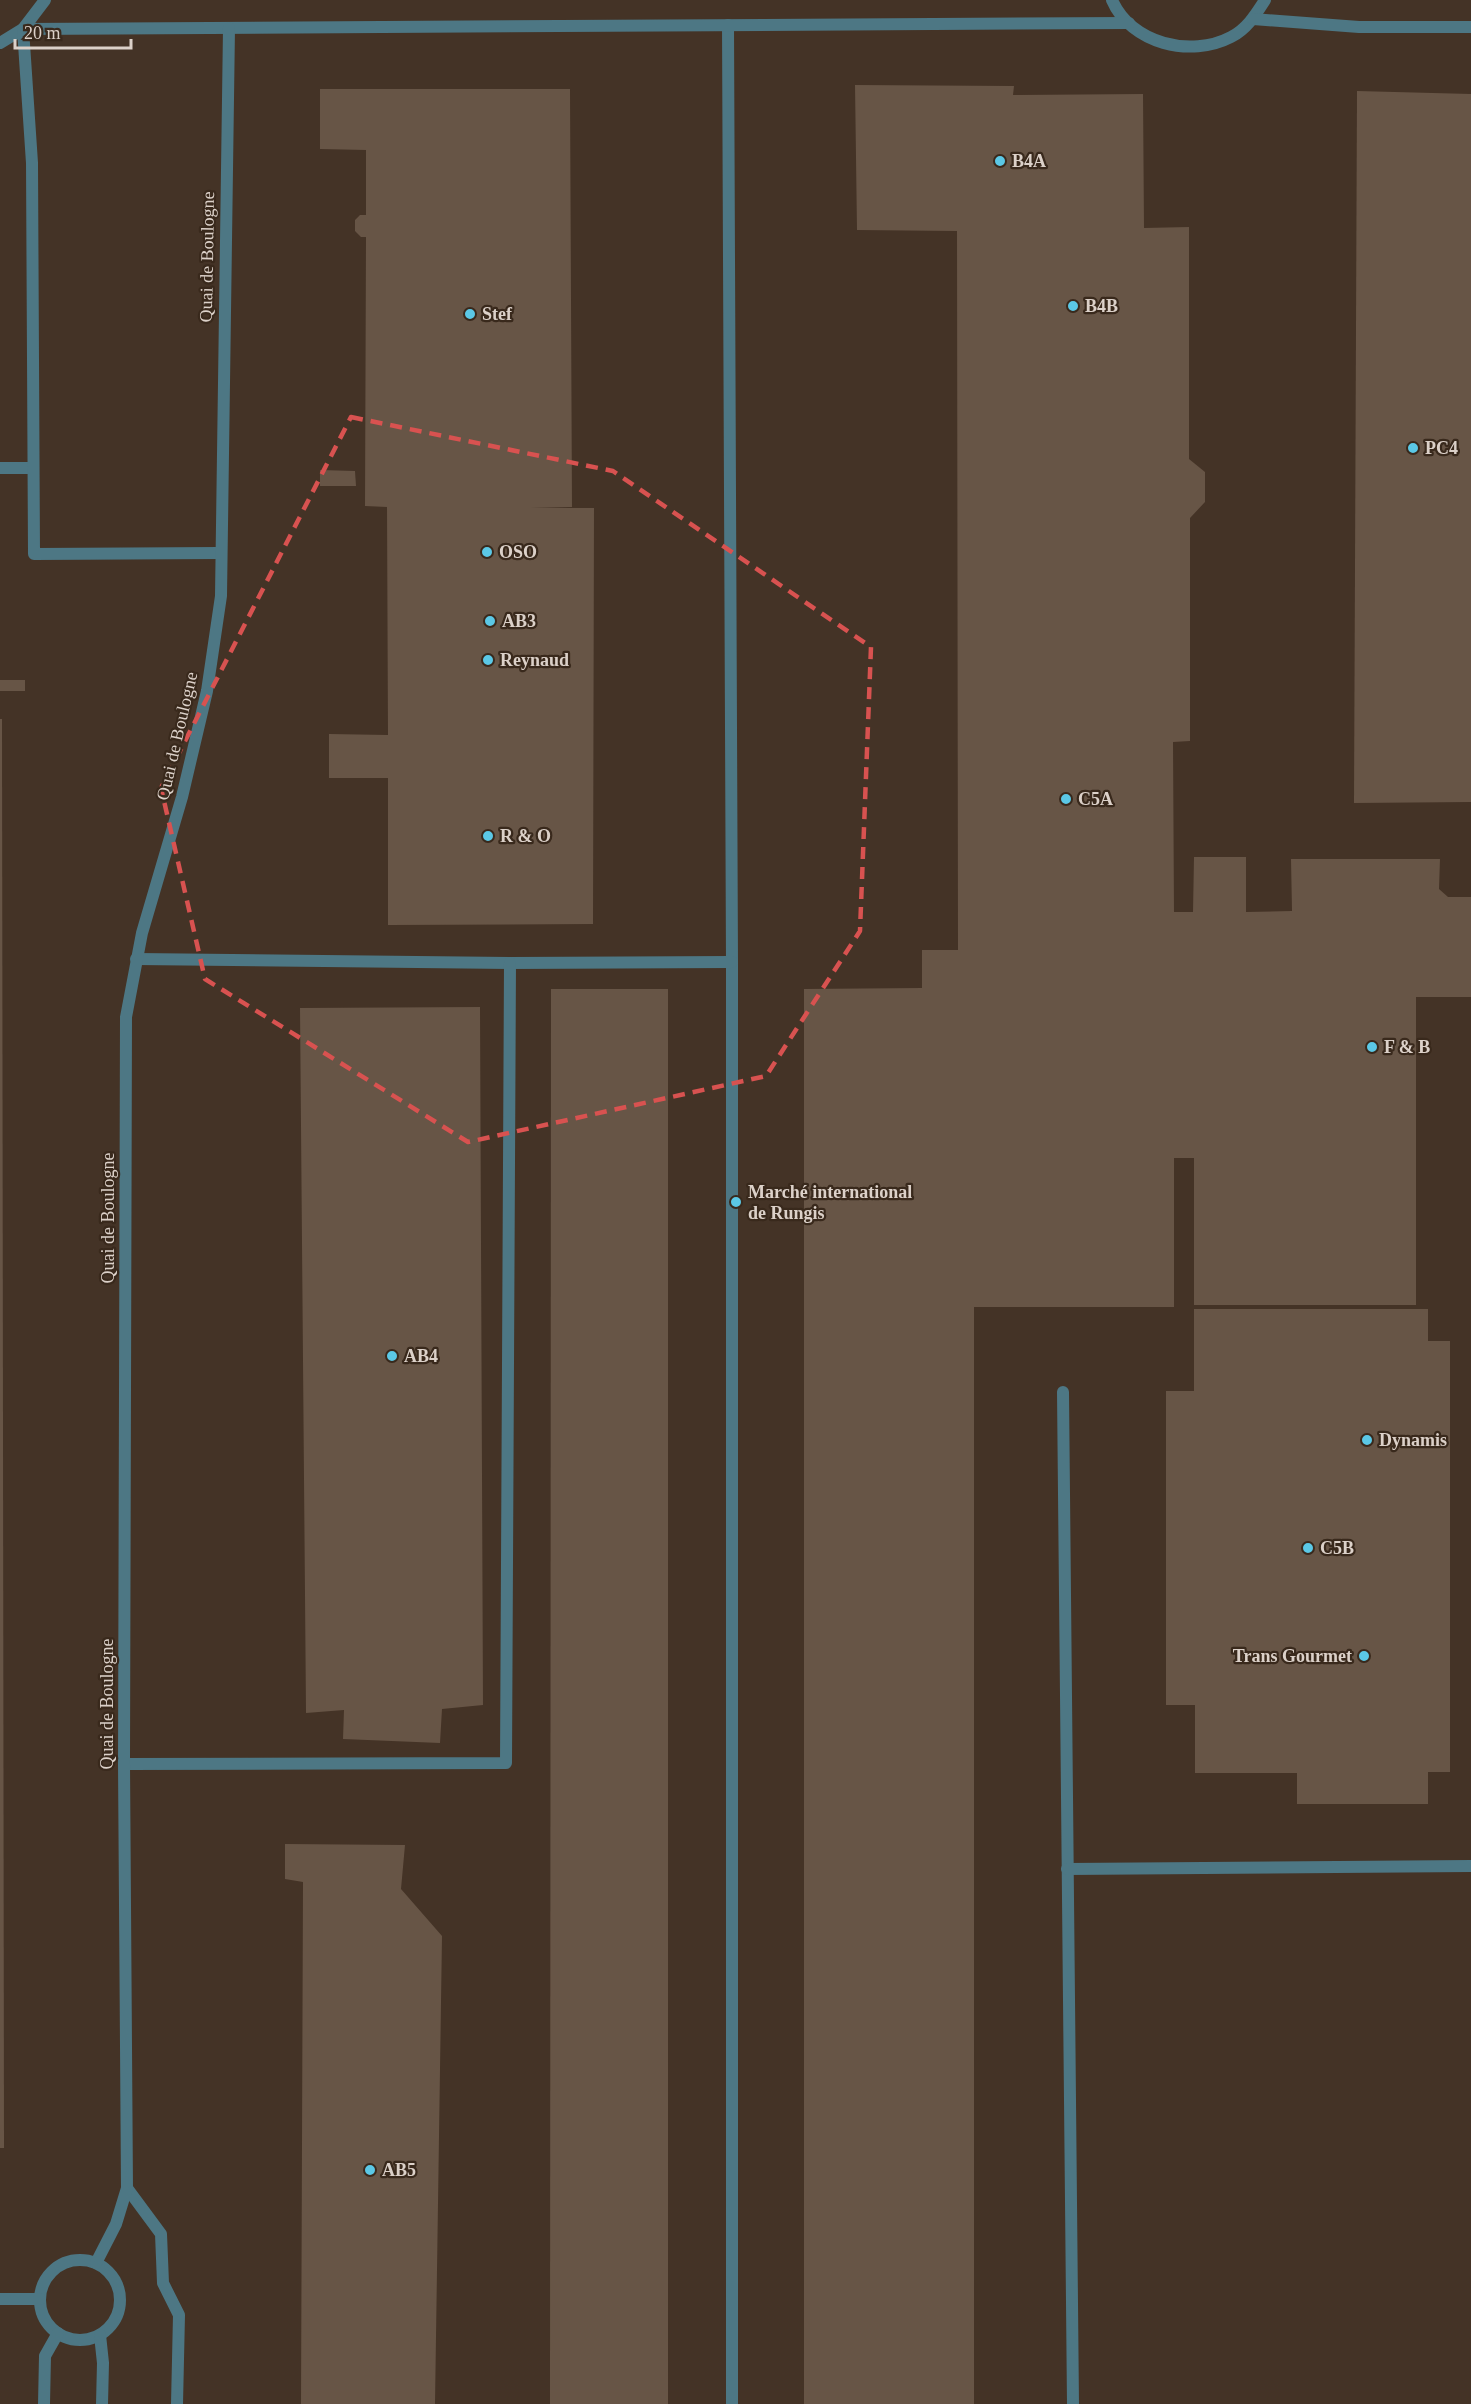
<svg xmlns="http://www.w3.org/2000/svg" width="1471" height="2404" font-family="Georgia,serif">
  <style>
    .building { fill: #675546 }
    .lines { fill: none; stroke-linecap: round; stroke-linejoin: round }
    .service { stroke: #4d7784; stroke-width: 12 }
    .marked { fill: none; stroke: #d85250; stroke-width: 4.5; stroke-dasharray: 12 8; stroke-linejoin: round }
    .poi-dot { fill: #5bc8e6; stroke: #39291c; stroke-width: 2 }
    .labels { text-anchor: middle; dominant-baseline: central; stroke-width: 4.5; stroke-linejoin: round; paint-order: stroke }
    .poi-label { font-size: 18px; font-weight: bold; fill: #dcd1c9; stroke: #39291c; text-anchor: start }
    .street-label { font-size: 18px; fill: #dcd1c9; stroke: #39291c }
  </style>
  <rect width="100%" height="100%" fill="#443326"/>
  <g class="building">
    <path d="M855,85l159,1 -1,9 130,-1 1,134 45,-1v232l16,13v30l-15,16v223l-17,1 1,170h19l1,-55h52v55l46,-1 -1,-52h149l-1,30 9,8h23v100h-55v308h-222v-147h-20v149h-200v1097h-170v-1415l118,-1v-38h36l-1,-719 -100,-1z"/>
    <path d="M320,89h250l2,418 -41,1h63l-1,416 -205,1v-147h-59v-44l59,1 -1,-228 -22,-1 1,-269h-5l-6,-6v-11l5,-5h6v-65l-46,-1z"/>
    <path d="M1357,91l114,3v708l-117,1z"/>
    <path d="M320,470l35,1 1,15h-36z"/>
    <rect x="0" y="680" width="25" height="11"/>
    <path d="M0,719h2l2,1429h-4z"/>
    <path d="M551,989h117v1415h-118z"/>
    <path d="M480,1007l3,698 -41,4 -2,34 -97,-4 1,-29 -38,3 -6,-705z"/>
    <path d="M1194,1309h234v32h22v431h-22v32h-131v-31h-102v-68h-29v-314h28z"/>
    <path d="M285,1844l120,1 -4,44 41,47 -7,468h-134l2,-522 -18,-3z"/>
  </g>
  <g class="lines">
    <g class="service">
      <path d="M1112,0c19,44 79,58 119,37 16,-8 25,-23 34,-37"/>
      <path d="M1253,19l106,8h112"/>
      <path d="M728,25l4,937v1442"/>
      <path d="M0,43l23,-14 22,-29"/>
      <path d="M0,468h32"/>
      <path d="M220,553l-186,1 -2,-391 -9,-134 1106,-6"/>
      <path d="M136,959l374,4 222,-1"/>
      <path d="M1063,1392l10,1012"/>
      <path d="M124,1764l382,-1 4,-800"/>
      <path d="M1067,1869l404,-3"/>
      <path d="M127,2188l34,46 2,49 16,32 -2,89"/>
      <circle cx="80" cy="2300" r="40"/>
      <path d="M96,2263l20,-39 11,-36 -3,-424 2,-747 16,-84 40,-136 25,-106 14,-95 8,-568"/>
      <path d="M0,2299h40"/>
      <path d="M100,2335l3,28 -1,41"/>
      <path d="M44,2404l1,-48 13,-23"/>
    </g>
  </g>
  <path class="marked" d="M351,417l262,54 258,176 -11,284 -94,145 -298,66 -263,-163 -44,-191z"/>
  <g class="poi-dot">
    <circle cx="1000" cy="161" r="6"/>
    <circle cx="1073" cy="306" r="6"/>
    <circle cx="470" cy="314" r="6"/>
    <circle cx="1413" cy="448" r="6"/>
    <circle cx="487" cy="552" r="6"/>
    <circle cx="490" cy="621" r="6"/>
    <circle cx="488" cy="660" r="6"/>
    <circle cx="1066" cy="799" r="6"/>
    <circle cx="488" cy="836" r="6"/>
    <circle cx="1372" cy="1047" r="6"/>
    <circle cx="736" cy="1202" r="6"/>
    <circle cx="392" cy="1356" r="6"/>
    <circle cx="1367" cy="1440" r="6"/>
    <circle cx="1308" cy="1548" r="6"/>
    <circle cx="1364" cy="1656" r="6"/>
    <circle cx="370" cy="2170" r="6"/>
  </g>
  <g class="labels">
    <g class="poi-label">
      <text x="1012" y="161">B4A</text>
      <text x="1085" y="306">B4B</text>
      <text x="482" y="314">Stef</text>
      <text x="1425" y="448">PC4</text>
      <text x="499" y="552">OSO</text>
      <text x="502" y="621">AB3</text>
      <text x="500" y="660">Reynaud</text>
      <text x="1078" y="799">C5A</text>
      <text x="500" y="836">R &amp; O</text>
      <text x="1384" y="1047">F &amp; B</text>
      <text x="748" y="1192">Marché international<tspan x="748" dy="21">de Rungis</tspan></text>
      <text x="404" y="1356">AB4</text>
      <text x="1379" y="1440">Dynamis</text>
      <text x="1320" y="1548">C5B</text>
      <text x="1352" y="1656" text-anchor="end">Trans Gourmet</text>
      <text x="382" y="2170">AB5</text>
    </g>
    <g class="street-label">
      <text transform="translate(207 257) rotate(-89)">Quai de Boulogne</text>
      <text transform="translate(177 736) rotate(-77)">Quai de Boulogne</text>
      <text transform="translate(108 1218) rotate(-90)">Quai de Boulogne</text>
      <text transform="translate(107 1704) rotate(-90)">Quai de Boulogne</text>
    </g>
  </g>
  <path d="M15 39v9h116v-9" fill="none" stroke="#dcd1c9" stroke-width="3"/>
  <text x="24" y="39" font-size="18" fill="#dcd1c9" stroke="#39291c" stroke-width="4.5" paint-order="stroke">20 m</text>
</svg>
